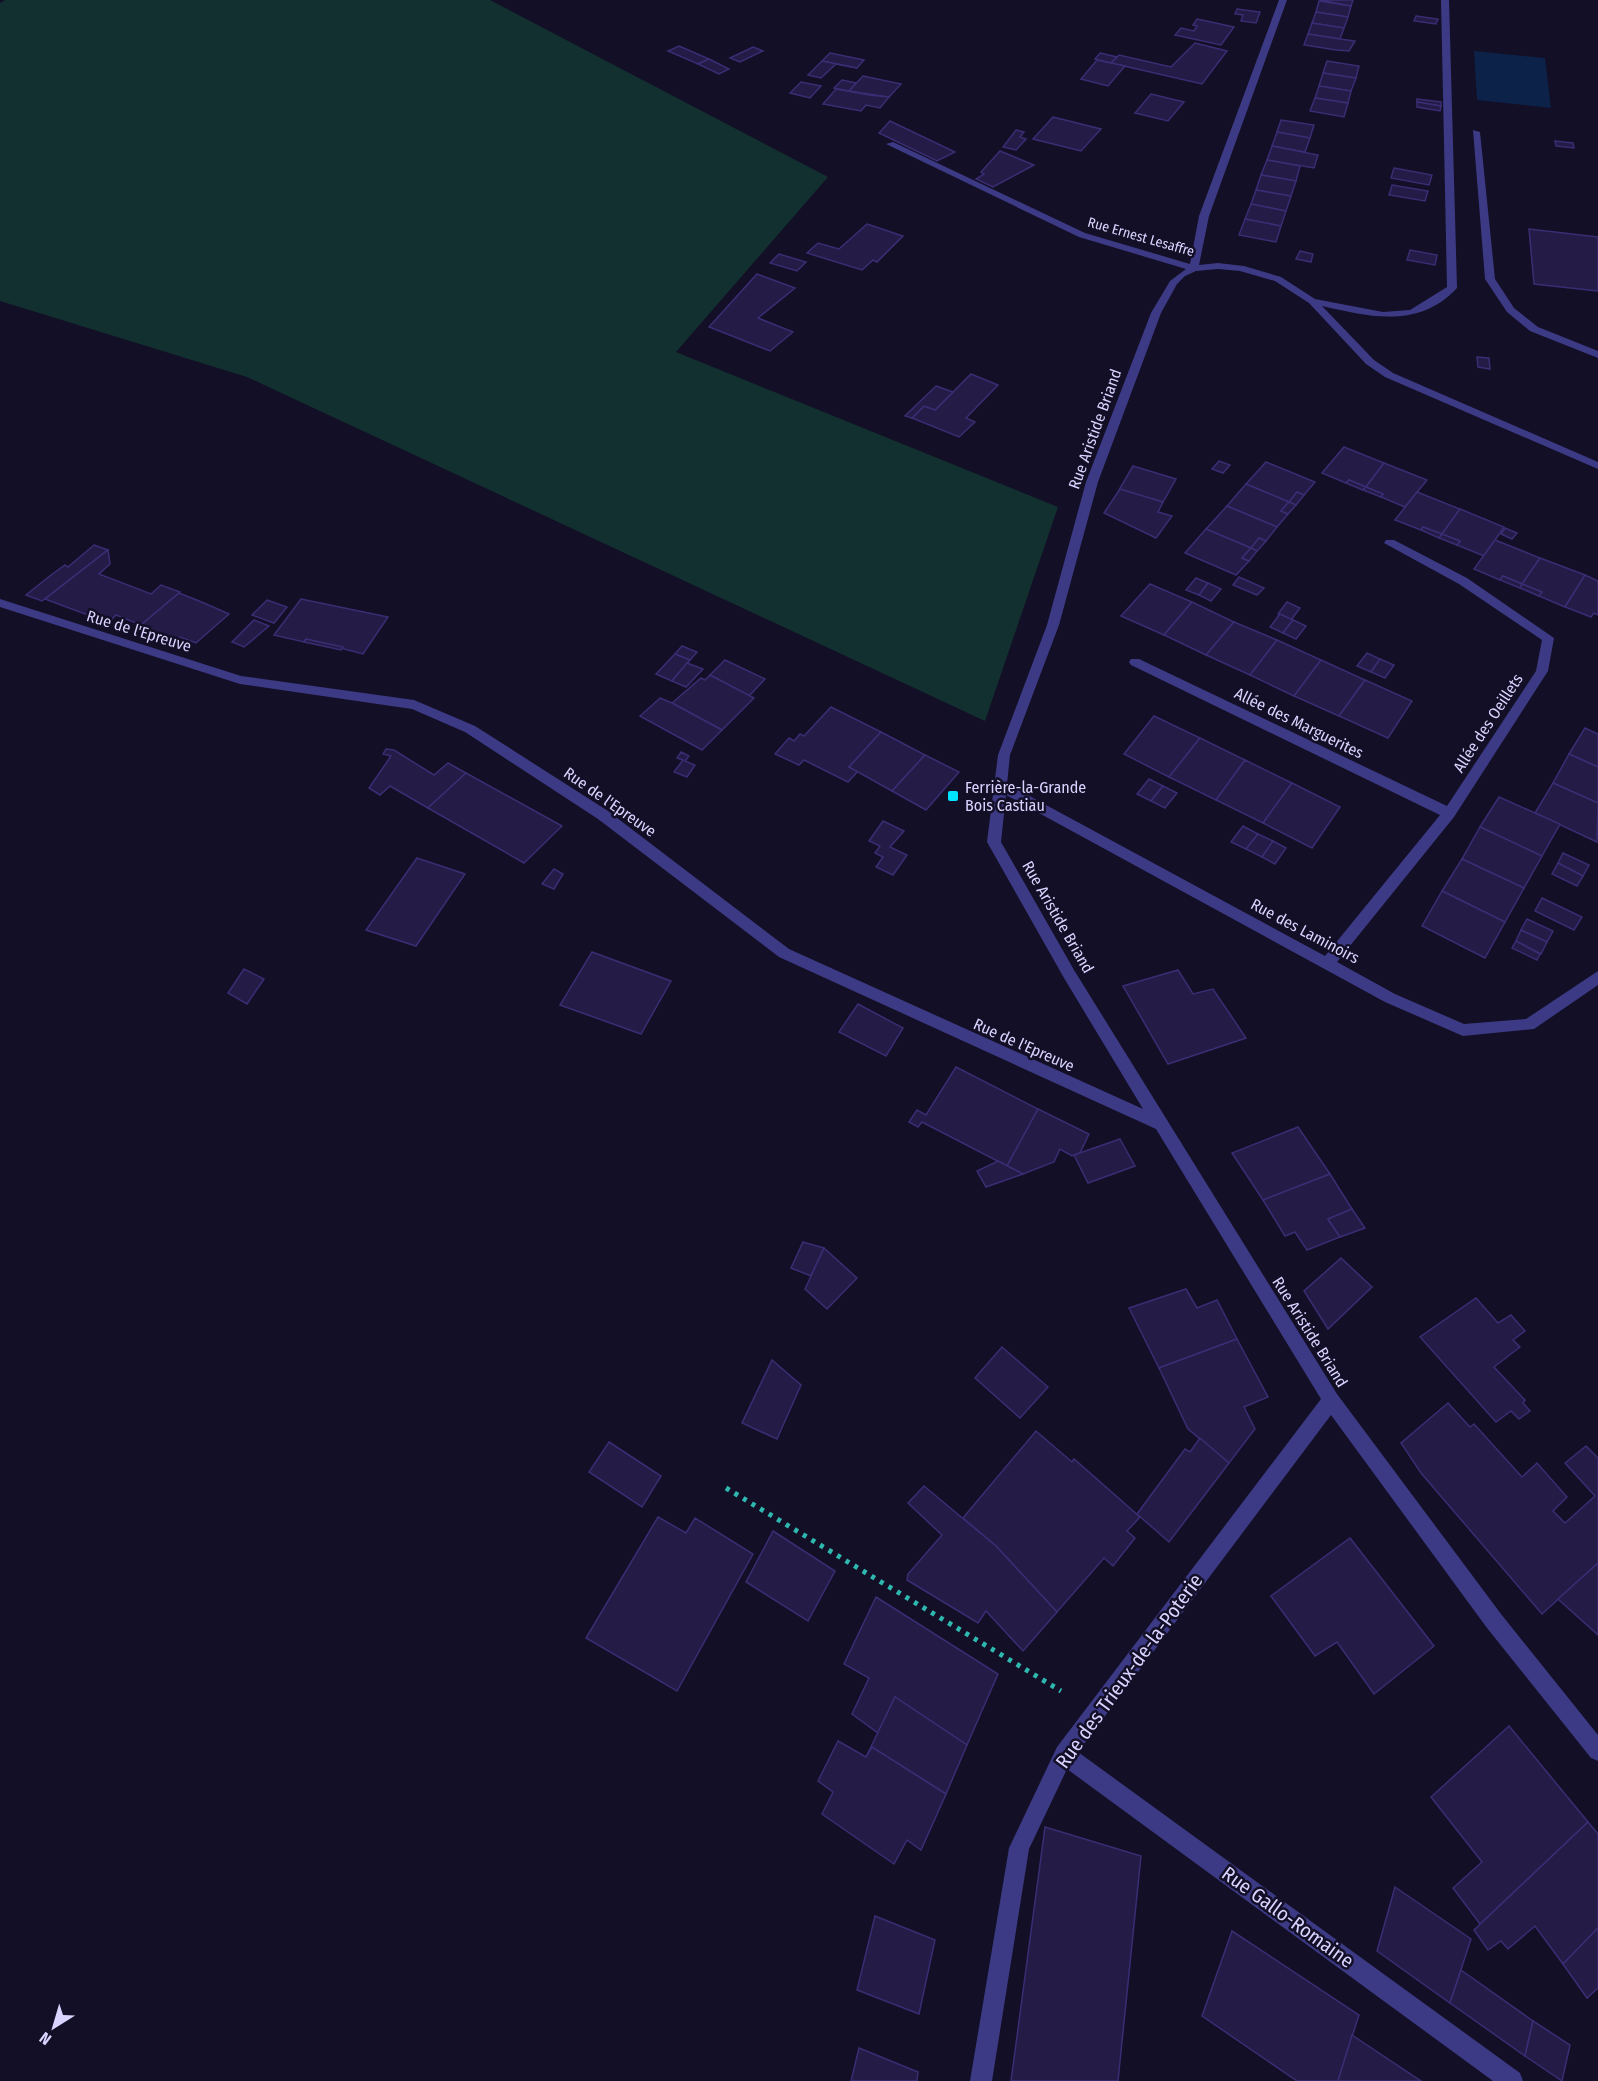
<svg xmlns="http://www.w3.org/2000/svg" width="1598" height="2081" font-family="'Fira Sans Condensed',sans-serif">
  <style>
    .green { fill: #12302f }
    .water { fill: #0c2248 }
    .building { fill: #241b47; stroke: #3b2d73; stroke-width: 1.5 }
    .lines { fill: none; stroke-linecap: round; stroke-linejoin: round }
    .path { stroke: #2fb8b0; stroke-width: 5; stroke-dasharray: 4 6; stroke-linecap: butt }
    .minor { fill: #3d3a85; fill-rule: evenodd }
    .poi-dot { fill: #00e5ff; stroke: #130f26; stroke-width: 2 }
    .labels { text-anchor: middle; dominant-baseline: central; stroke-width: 5; stroke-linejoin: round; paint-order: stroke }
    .far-street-label { font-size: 14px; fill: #d9d4ff; stroke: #130f26 }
    .street-label { font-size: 16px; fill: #d9d4ff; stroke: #130f26 }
    .poi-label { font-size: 16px; fill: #d9d4ff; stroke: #130f26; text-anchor: start }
    .near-street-label { font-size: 20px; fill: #d9d4ff; stroke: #130f26 }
  </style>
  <rect width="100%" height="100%" fill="#130f26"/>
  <path class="green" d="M5,0h485l338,177 -152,175 382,155 -73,214 -738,-344 -247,-76v-298z"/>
  <path class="water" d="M1474,51l71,7 6,50 -74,-8z"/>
  <g class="building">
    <path d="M1320,0h33l-2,6z"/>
    <path d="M1319,1l32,5 -3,11 -32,-5z"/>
    <path d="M1237,9l23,3 -4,11 -15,-2 2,-6 -8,-1z"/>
    <path d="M1316,12l32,5 -4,11 -32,-5z"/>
    <path d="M1416,16l22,3 -2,5 -22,-3z"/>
    <path d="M1197,19l37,8 -13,18 -46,-10 6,-7 13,3 3,-5 -4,-1z"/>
    <path d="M1312,23l32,5 -4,11 -32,-5z"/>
    <path d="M1308,34l32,5 15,2 -6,10 -13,-1 -32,-5z"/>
    <path d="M1195,43l32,8 -25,33 -91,-21 8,-8 52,12z"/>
    <path d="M679,46l30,13 -11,5 -30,-13z"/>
    <path d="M753,47l10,4 -23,11 -10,-4z"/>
    <path d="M830,53l34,7 -7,8 -35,-7z"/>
    <path d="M1100,53l17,4 -6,6 -16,-4z"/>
    <path d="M709,59l20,10 -10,5 -21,-10z"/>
    <path d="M1097,60l28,6 -17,20 -27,-7z"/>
    <path d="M822,61l35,7 -21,-4 -15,14 -13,-3z"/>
    <path d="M1327,61l32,5 -3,12 -33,-5z"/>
    <path d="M1323,73l33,5 -5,13 -32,-5z"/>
    <path d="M863,76l38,8 -12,13 -40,-6z"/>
    <path d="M842,80l14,3 -7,8 -15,-3z"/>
    <path d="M801,82l20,4 -11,12 -20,-5z"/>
    <path d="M1319,86l32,5 -3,12 -33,-5z"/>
    <path d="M836,89l33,6 20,2 -9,11 -14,-3 -5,6 -38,-7z"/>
    <path d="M1151,94l33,8 -16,19 -33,-8z"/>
    <path d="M1315,98l33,5 -4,14 -34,-6z"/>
    <path d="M1417,99l24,3v4l-24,-4z"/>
    <path d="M1417,102l24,4 -1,5 -23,-4z"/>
    <path d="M1053,117l48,12 -20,22 -48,-12z"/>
    <path d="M1281,120l33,5 -4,13 -33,-6z"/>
    <path d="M890,121l65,31 -18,9 -58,-28z"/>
    <path d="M1016,130l8,2 -4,5 6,2 -10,11 -13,-3z"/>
    <path d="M1277,132l33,6 -5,14 -33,-6z"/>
    <path d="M1555,141l18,2 1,5 -18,-2z"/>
    <path d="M1272,146l46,9 -4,13 -47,-8z"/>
    <path d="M1000,151l34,14 -41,22 -17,-8 8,-5 -3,-2z"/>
    <path d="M1267,160l33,6 -4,15 -35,-6z"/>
    <path d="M1394,168l38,7 -3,10 -38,-7z"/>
    <path d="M1261,175l35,6 -5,15 -35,-6z"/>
    <path d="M1392,185l36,6 -3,10 -36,-6z"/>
    <path d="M1256,190l35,6 -5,15 -35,-7z"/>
    <path d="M1251,204l35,7 -5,15 -36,-7z"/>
    <path d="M1245,219l36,7 -5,16 -37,-7z"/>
    <path d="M867,224l36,12 -26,26 -4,-2 -11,10 -55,-17 11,-10 21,6z"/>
    <path d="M1529,229l69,8v54l-64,-7z"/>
    <path d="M1410,250l27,5 -2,10 -28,-5z"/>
    <path d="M1300,251l13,3 -2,8 -15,-3z"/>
    <path d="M779,254l27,8 -9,9 -27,-8z"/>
    <path d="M757,274l38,14 -37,30 35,14 -23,19 -61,-24z"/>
    <path d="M1477,357l12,1 1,11 -12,-2z"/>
    <path d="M971,374l27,11 -32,33 9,4 -16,15 -47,-19 12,-12 11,4z"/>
    <path d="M936,386l17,6 -18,18 -11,-4 -12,12 -7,-2z"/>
    <path d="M1344,447l40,16 -18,24 -17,-7 -3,3 -24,-10z"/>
    <path d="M1219,461l11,4 -7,8 -11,-4z"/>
    <path d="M1266,462l49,20 -11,13 -7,-3 -8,10 -43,-18z"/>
    <path d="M1384,463l43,17 -22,27 -24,-10 2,-3 -17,-7z"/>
    <path d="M1133,466l43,13 -13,23 -44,-12z"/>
    <path d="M1349,480l17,7 -3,3 -17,-7z"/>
    <path d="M1246,484l43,18 -8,9 7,3 -11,13 -50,-21z"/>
    <path d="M1366,487l17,7 -2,3 -18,-7z"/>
    <path d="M1120,489l43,13 -5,10 14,4 -16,22 -52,-25z"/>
    <path d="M1297,492l7,3 -8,10 -7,-3z"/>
    <path d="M1417,492l43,17 -18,25 -19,-7 -2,3 -26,-10z"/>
    <path d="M1289,502l7,3 -8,9 -7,-3z"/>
    <path d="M1227,506l50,21 -11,14 -7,-3 -8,10 -45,-19z"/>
    <path d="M1460,509l44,18 -20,29 -27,-11 3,-4 -18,-7z"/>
    <path d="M1423,527l19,7 -3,4 -18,-8z"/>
    <path d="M1505,528l12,5 -5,6 -11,-5z"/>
    <path d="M1206,529l45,19 -9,10 7,3 -13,14 -51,-22z"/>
    <path d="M1442,534l18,7 -3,4 -18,-7z"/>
    <path d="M1259,538l7,3 -9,10 -6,-3z"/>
    <path d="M1495,540l45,18 -18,26 -19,-8 -3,4 -26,-11z"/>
    <path d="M94,545l14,5 -66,51 -16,-6 25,-20 14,-10 3,2z"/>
    <path d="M1251,548l6,3 -8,10 -7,-3z"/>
    <path d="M108,550l2,14 -11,10 52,20 10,-9 19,7 -39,33 -25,-10 -6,6 -14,-6 -3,2 -48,-18z"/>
    <path d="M1540,558l45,17 -20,32 -26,-11 3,-4 -20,-8z"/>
    <path d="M1585,575l13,6v34l-4,-2 -3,4 -26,-10z"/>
    <path d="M1503,576l19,8 -2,4 -20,-8z"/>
    <path d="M1239,577l25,11 -7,7 -24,-10z"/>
    <path d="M1196,578l12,5 -9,12 -13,-5z"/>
    <path d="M1208,583l13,6 -10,12 -12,-6z"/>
    <path d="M1150,584l42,18 -28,33 -43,-19z"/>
    <path d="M1522,584l20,8 -3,4 -19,-8z"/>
    <path d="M179,593l25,10 25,11 -33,29 -16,-6 -5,4 -34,-16z"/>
    <path d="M301,599l87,18 -25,37 -57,-15 -2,3 -30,-7z"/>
    <path d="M267,600l20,7 -13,16 -22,-8z"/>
    <path d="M1192,602l42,20 -28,33 -42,-20z"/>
    <path d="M1287,602l13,6 -9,12 -13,-6z"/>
    <path d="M1280,614l13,6 -10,13 -13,-6z"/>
    <path d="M254,620l15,6 -25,21 -12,-5z"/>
    <path d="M1293,620l13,6 -10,13 -13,-6z"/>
    <path d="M1234,622l43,18 -27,35 -44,-20z"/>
    <path d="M306,639l37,8 -2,3 -37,-8z"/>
    <path d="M1277,640l44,20 -27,36 -44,-21z"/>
    <path d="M682,646l15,6 -7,8 -15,-6z"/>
    <path d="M1367,653l13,6 -9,13 -14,-6z"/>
    <path d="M675,654l15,6 -18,21 -16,-7z"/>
    <path d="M1380,659l14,6 -9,13 -14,-6z"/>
    <path d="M725,660l40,19 -16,17 -39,-21z"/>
    <path d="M1321,660l44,20 -26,36 -45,-20z"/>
    <path d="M687,663l16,6 -17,18 -14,-6z"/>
    <path d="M710,675l44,23 -32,32 -50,-27 29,-25 4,2z"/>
    <path d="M1365,680l47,21 -24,37 -49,-22z"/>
    <path d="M660,698l12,5 50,27 -20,20 -62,-34z"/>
    <path d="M831,707l50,25 -32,35 9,4 -10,11 -44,-22 -5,5 -24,-11 14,-16 5,3 6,-7 4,2z"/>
    <path d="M1154,716l46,22 -31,39 -45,-23z"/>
    <path d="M1585,728l13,6v33l-29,-13z"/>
    <path d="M881,732l44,23 -33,36 -43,-24z"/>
    <path d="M1200,738l45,22 -29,40 -47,-23z"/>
    <path d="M386,749l8,1 40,25 14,-12 18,10 -38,35 -38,-22 -10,9 -11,-7 22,-32 -8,-2z"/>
    <path d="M681,752l8,4 -4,5 10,4 -8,12 -13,-5 9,-12 -6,-2z"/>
    <path d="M1569,754l29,13v36l-45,-20z"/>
    <path d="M925,755l34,17 -33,38 -34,-19z"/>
    <path d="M1245,760l47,23 -29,40 -47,-23z"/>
    <path d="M466,773l96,53 -38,37 -96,-55z"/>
    <path d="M1149,779l14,7 -12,15 -14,-7z"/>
    <path d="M1292,783l48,24 -28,41 -49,-25z"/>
    <path d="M1553,783l45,20 -1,39 -62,-29z"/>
    <path d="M1163,786l14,7 -12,15 -14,-7z"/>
    <path d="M1499,797l61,27 -18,32 -62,-29z"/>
    <path d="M883,821l21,10 -14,16 17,8 -14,20 -17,-8 7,-10 -8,-4 5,-7 -11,-5z"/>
    <path d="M1243,826l15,8 -12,15 -15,-7z"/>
    <path d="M1480,827l62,29 -18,32 -62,-29z"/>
    <path d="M1258,834l15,7 -11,16 -16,-8z"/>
    <path d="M1273,841l13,7 -11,16 -13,-7z"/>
    <path d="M1563,853l26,12 -6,11 -25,-13z"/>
    <path d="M417,858l48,16 -49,72 -50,-16z"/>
    <path d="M1462,859l62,29 -19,34 -63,-31z"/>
    <path d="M1558,863l25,13 -6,10 -25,-12z"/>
    <path d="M554,869l9,5 -9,15 -12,-5z"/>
    <path d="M1442,891l63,31 -20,36 -63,-32z"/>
    <path d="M1542,898l40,19 -8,13 -39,-19z"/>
    <path d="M1527,919l26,12 -6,11 -26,-12z"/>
    <path d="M1521,930l26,12 -6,12 -25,-13z"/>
    <path d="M1516,941l24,13 -3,6 -25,-12z"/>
    <path d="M592,952l79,29 -30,53 -81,-29z"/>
    <path d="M244,969l20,10 -17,25 -19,-11z"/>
    <path d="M1178,970l15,24 20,-5 33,49 -78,26 -45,-78z"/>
    <path d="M858,1004l45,24 -17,28 -47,-24z"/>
    <path d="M956,1067l82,42 -31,57 -85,-44 -4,5 -9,-5 8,-12 9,5z"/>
    <path d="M1038,1109l51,25 -9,19 -8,3 -12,-7 -6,13 -31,12 -16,-8z"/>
    <path d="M1298,1127l32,47 -67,26 -31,-47z"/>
    <path d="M1120,1139l15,27 -47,17 -14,-28z"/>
    <path d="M998,1161l25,13 -37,13 -9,-16z"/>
    <path d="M1330,1174l22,35 -24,10 12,18 -33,13 -12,-18 -10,4 -22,-36z"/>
    <path d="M1352,1209l13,19 -25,9 -12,-18z"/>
    <path d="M803,1242l21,6 -13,28 -20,-8z"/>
    <path d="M824,1248l33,30 -30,31 -22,-20z"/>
    <path d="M1341,1258l31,29 -44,42 -24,-38z"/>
    <path d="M1186,1289l11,19 20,-8 20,39 -78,29 -30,-60z"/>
    <path d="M1476,1298l22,25 13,-8 14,16 -12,9 7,7 -26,20 31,33 -2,3 7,8 -11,8 -8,-8 -15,11 -76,-85z"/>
    <path d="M1237,1339l31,58 -24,10 11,22 -26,34 -41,-34 -29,-61z"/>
    <path d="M1002,1347l46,40 -28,31 -45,-40z"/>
    <path d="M772,1360l29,25 -24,54 -35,-16z"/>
    <path d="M1448,1403l22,24 4,-3 48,53 15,-14 30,34 -14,14 12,12 30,-27 -30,-33 21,-17 12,12v105l-56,51 -121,-141 -20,-30z"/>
    <path d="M1036,1431l36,31 2,-3 66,58 -13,14 8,7 -22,28 -9,-8 -47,54 -61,-66 -33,-28z"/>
    <path d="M1200,1438l29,25 -60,79 -32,-28 48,-65 5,3z"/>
    <path d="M609,1442l52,34 -19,31 -53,-35z"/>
    <path d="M924,1486l72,60 61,66 -34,39 -37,-40 -8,12 -71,-43 1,-6 34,-39 -34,-32z"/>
    <path d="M658,1517l28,16 9,-15 58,36 -76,137 -91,-53z"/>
    <path d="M773,1531l62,40 -27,50 -62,-39z"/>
    <path d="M1350,1538l84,108 -60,48 -37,-52 -22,14 -44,-60z"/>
    <path d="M1598,1563v72l-40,-36z"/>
    <path d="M876,1597l122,77 -31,71 -72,-48 -17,36 -26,-19 17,-36 -25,-14z"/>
    <path d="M895,1697l72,48 -21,49 -74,-47 -6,10z"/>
    <path d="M1509,1726l79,96 -108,102 -27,-36 29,-26 -51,-65z"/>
    <path d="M838,1741l28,16 6,-10 74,47 -25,56 -14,-10 -13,24 -72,-50 11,-22 -15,-11z"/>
    <path d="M1588,1822l10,12v94l-35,36 -28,-38 -27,23 -7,-8 -13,9 -14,-20z"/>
    <path d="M1045,1827l96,29 -23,225h-107z"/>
    <path d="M1395,1887l76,52 -21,64 -73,-52z"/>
    <path d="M875,1916l60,24 -16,74 -62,-24z"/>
    <path d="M1598,1928v60l-11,10 -24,-34z"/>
    <path d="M1232,1931l127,84 -21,66h-41l-95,-65z"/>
    <path d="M1461,1970l72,51 -8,35 -75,-53z"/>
    <path d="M1533,2021l37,24 -8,36 -37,-25z"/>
    <path d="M1352,2035l69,46h-83z"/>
    <path d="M859,2048l59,24 -1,9h-66z"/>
  </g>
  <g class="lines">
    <path class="path" d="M726,1488l335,203"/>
    <g class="minor">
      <path d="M1279,0h8l-78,216 -10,49 19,-2 26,3 37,11 34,22 68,13 27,-2 37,-23 -6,-287h8l8,288c-38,41 -87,29 -135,18l52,54 19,13 205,89v7l-213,-92 -19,-13 -57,-61 -34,-22 -35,-10 -22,-2 -22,2 -11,5 -8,8 -16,29 -63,169 -39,143 -49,130 -3,29 318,172 115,-141 -309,-150 -2,-3 2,-3h8l308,147 89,-135 6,-31 -83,-56 -75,-41 2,-3h8l73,38 87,60 -6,33 -94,146 -117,145 58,32 69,30 62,-5 72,-48v14l-64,44 -71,7 -78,-34 -379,-207 -5,47 73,128 263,424 164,220 97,121v26l-7,-3 -104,-130 -156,-213 -253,337 442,321 3,8h-30l-426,-312 -38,80 -37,232h-22l39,-233 48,-101 264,-348 -165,-270 -377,-172 -181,-138 -133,-87 -53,-23 -172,-25 -240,-77v-8l241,77 173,24 61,26 133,85 181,138 354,160 -79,-131 -77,-136 11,-87 49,-130 39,-143 65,-169 19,-32 16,-12 -107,-32 -193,-93 7,-2 192,91 105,31 9,-48z"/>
      <path d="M1473,130l7,2 15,147 19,29 24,19 60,24v7l-68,-27 -23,-19 -22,-33z"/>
    </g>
  </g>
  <rect class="poi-dot" x="947" y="790" width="12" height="12" rx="3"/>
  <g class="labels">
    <g class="far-street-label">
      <text transform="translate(1141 237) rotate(16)">Rue Ernest Lesaffre</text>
    </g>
    <g class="street-label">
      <text transform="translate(1095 429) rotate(-70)">Rue Aristide Briand</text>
      <text transform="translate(139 631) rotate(17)">Rue de l'Epreuve</text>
      <text transform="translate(1299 723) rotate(26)">Allée des Marguerites</text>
      <text transform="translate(1488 723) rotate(-57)">Allée des Oeillets</text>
      <text transform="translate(610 802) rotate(35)">Rue de l'Epreuve</text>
      <text transform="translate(1058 917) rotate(60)">Rue Aristide Briand</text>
      <text transform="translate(1305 931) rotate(28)">Rue des Laminoirs</text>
      <text transform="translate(1024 1045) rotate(24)">Rue de l'Epreuve</text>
      <text transform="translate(1310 1332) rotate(58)">Rue Aristide Briand</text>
    </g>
    <g class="poi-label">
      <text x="965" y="787">Ferrière-la-Grande<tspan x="965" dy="18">Bois Castiau</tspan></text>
    </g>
    <g class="near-street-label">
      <text transform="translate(1129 1671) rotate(-54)">Rue des Trieux-de-la-Poterie</text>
      <text transform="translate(1288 1917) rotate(36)">Rue Gallo-Romaine</text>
    </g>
  </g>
  <g transform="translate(54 2027) rotate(217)" stroke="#130f26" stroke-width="4.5" paint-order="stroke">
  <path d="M0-4.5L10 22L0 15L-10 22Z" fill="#d9d4ff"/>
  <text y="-9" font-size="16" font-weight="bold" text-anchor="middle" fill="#d9d4ff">N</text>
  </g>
</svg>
